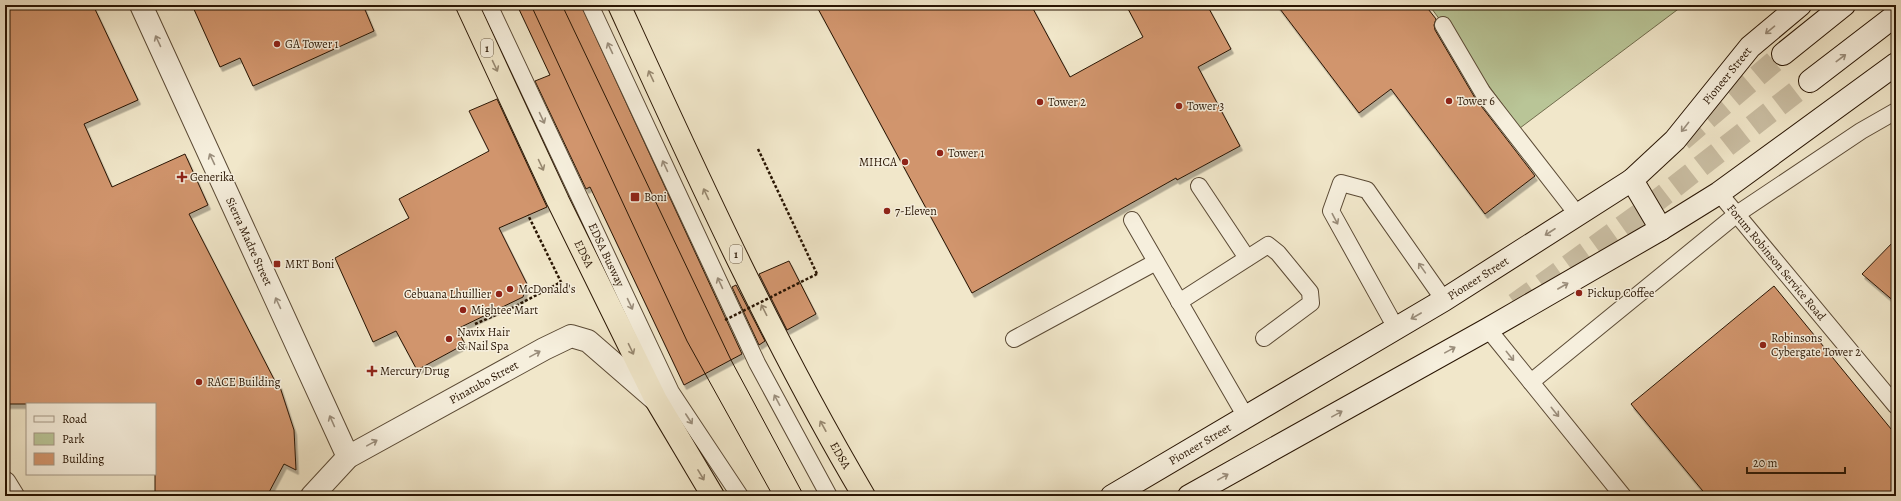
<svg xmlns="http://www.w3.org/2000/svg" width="1901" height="501" font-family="Alegreya,serif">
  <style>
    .green { fill: #b9c597; stroke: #716d4d }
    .building { fill: #d1956d; stroke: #291503; filter: url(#shadow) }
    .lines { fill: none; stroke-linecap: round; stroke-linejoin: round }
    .secondary-tunnel { stroke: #c9bda2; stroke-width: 22; stroke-dasharray: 22 11; stroke-linecap: butt }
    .service-casing { stroke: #5b4a35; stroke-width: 18 }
    .minor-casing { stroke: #5b4a35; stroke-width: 24 }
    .tertiary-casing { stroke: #5b4a35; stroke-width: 24 }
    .secondary-casing { stroke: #291503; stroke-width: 24 }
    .trunk-casing { stroke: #291503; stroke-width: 24 }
    .path { stroke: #291503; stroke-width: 2.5; stroke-dasharray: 3 2; stroke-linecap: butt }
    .service { stroke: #f6efdd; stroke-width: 16 }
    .minor { stroke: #f6efdd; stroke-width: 22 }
    .tertiary { stroke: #f6efdd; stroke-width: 22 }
    .secondary { stroke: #f6efdd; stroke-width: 22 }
    .trunk { stroke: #f1e7ca; stroke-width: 22 }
    .tram { stroke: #291503; stroke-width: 1 }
    .path-bridge { stroke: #291503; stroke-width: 2.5; stroke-dasharray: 3 2; stroke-linecap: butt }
    .oneway { stroke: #9a8d7b }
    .oneway2 { stroke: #978870 }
    .poi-dot { fill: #8f2418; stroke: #f6efdd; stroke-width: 1.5 }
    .labels { text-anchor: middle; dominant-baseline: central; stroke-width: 3; stroke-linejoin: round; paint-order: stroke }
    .shield { fill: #f6efdd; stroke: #665644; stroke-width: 1 }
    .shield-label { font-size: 11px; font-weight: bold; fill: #291503 }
    .poi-label { font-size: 12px; fill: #291503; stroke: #f6efdd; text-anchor: start }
    .street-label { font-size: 12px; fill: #291503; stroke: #f6efdd }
  </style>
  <defs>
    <filter id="shadow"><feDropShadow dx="2.5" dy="4.5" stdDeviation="0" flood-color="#0004"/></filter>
  </defs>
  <rect width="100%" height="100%" fill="#f1e7ca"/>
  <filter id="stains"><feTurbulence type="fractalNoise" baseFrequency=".005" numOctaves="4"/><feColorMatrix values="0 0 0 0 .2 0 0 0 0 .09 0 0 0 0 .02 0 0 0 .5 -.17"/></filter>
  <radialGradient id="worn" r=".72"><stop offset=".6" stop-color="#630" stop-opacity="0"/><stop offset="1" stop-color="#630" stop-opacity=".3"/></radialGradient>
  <path class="green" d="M1429,5h251l1,2 -161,121z"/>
  <g class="building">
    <path d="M5,5h88l45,95 -54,24 28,63 73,-33 23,51 -19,9 88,171 2,-1 15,46 2,40 -12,-6 -17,32h-112v-92h-150z"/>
    <path d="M192,5h171l11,26 -121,55 -13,-28 -20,9z"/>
    <path d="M517,5h64l161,349 -58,31 -94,-198 -4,2 -51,-108 15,-6z"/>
    <path d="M816,5h215l39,72 73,-40 -17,-32h81l24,44 -33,18 42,79 -63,34 -1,-2 -204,115z"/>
    <path d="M1277,5h148l11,14 -2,6 1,5 40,68 60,78 -50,38 -94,-125 -32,24z"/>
    <path d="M497,99l50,108 -48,21 28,56 -4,13 -66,32 8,15 -48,26 -21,-39 -23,11 -38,-84 74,-40 -10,-19 90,-48 -20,-40z"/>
    <path d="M1896,239v64l-34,-29z"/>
    <path d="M789,261l27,53 -29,16 -28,-56z"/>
    <path d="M736,285l29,56 -6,4 -27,-58z"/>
    <path d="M1774,286l122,149v61h-189l-76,-92z"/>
  </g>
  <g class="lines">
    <g class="secondary-tunnel">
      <path d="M1682,140l101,-86"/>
      <path d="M1515,304l122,-88 173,-135"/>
    </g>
    <defs>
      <g id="service">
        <path id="s1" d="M489,5l182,387 69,104"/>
        <path d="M590,5l167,358 72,133"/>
        <path d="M1443,25l40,68 94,121"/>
        <path d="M1199,186l48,72"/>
        <path id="s2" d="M1719,193l177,213"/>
        <path d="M1132,220l114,197"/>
        <path d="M1179,302l89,-57 10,8 32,39 1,11 -47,35"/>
        <path d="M1396,328l-65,-117 10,-28 26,7 77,110"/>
        <path d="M1488,329l135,167"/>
        <path d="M1014,339l142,-77"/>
        <path d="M1531,382l206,-168 124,-83 35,-20"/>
      </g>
      <g id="minor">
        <path id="s3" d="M141,5l207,452"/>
        <path d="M5,483l8,13"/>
      </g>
      <g id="tertiary">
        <path id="s4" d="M312,496l36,-39 196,-108 27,-13 17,5 68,59"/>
      </g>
      <g id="secondary">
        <path d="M1783,54l61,-49"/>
        <path d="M1810,81l86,-66"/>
        <path d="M1632,180l29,49"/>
        <path id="s5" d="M1112,496l332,-196 188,-120 43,-40 75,-93 50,-42"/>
        <path d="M1189,496l299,-167 173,-100 58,-36 177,-129"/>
      </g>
      <g id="trunk">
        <path id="s6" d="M467,5l91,196 98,199 57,96"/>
        <path id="s7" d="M619,5c76,166 152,334 245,491"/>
      </g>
    </defs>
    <use href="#service" class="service-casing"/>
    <use href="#minor" class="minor-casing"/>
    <use href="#tertiary" class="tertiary-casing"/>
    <use href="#secondary" class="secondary-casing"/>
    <use href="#trunk" class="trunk-casing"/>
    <g class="path">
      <path d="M758,149l59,125"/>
      <path d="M475,324l37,-16 49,-26 -33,-67"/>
    </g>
    <use href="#service" class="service"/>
    <use href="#minor" class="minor"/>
    <use href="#tertiary" class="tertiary"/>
    <use href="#secondary" class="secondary"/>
    <use href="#trunk" class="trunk"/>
    <g class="tram">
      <path d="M531,5l156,336 86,155"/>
      <path d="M562,5l169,355 73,136"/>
    </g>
    <path class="path-bridge" d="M725,320l92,-46"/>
  </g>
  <defs><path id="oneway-shaft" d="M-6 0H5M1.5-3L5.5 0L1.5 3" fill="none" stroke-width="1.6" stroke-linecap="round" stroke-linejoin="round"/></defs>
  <g class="oneway">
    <use href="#oneway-shaft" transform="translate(1770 30) rotate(140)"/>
    <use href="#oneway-shaft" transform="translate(158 41) rotate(-115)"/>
    <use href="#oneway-shaft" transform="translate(610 48) rotate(-115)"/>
    <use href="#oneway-shaft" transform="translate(1841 58) rotate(-37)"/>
    <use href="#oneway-shaft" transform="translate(542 118) rotate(65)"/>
    <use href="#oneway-shaft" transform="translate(1685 127) rotate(128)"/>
    <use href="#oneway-shaft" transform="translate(212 159) rotate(-115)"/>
    <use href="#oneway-shaft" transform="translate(665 166) rotate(-115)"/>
    <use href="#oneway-shaft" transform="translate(1335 219) rotate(62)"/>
    <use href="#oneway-shaft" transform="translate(1550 232) rotate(147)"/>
    <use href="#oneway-shaft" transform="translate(1422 268) rotate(-125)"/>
    <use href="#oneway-shaft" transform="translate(720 283) rotate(-115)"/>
    <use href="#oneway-shaft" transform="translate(1563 286) rotate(-30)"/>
    <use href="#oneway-shaft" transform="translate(278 303) rotate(-115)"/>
    <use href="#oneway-shaft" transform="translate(630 304) rotate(65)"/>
    <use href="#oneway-shaft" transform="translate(1416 316) rotate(150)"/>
    <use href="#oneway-shaft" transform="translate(1450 350) rotate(-29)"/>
    <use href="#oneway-shaft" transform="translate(535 354) rotate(-29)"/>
    <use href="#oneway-shaft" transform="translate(1510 356) rotate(51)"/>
    <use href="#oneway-shaft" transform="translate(777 400) rotate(-118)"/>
    <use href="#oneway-shaft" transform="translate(1555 412) rotate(51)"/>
    <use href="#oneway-shaft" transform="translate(1337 414) rotate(-29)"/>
    <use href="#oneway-shaft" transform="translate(689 419) rotate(57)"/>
    <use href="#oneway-shaft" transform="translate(332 421) rotate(-114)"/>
    <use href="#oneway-shaft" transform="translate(372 443) rotate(-29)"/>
    <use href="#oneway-shaft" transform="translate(1223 477) rotate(-29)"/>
  </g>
  <g class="oneway2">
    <use href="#oneway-shaft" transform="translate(495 66) rotate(65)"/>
    <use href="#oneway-shaft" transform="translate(651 76) rotate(-115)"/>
    <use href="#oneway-shaft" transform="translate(541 165) rotate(65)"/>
    <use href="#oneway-shaft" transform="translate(706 194) rotate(-115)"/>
    <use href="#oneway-shaft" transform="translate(764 310) rotate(-117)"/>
    <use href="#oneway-shaft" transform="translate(631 349) rotate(64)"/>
    <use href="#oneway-shaft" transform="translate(823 426) rotate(-119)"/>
    <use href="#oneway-shaft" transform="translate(701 475) rotate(59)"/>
  </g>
  <g class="poi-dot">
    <circle cx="277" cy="44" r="4"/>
    <circle cx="1449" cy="101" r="4"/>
    <circle cx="1040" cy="102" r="4"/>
    <circle cx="1179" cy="106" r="4"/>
    <circle cx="940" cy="153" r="4"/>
    <circle cx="905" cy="162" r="4"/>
    <path d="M180 171h4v4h4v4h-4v4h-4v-4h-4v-4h4z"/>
    <rect x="630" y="192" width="10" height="10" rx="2"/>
    <circle cx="887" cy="211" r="4"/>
    <rect x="273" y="260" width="8" height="8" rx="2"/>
    <circle cx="510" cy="289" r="4"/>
    <circle cx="1579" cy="293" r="4"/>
    <circle cx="499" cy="294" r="4"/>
    <circle cx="463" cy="310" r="4"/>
    <circle cx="449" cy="339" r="4"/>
    <circle cx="1763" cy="345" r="4"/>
    <path d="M370 365h4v4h4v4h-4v4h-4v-4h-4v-4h4z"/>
    <circle cx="199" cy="382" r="4"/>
  </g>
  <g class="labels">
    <g class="shield">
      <rect x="481" y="39" width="12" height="18" rx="3"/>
      <rect x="730" y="245" width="12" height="18" rx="3"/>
    </g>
    <g class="shield-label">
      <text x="487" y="48">1</text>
      <text x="736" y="254">1</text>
    </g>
    <g class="poi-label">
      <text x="285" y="44">GA Tower 1</text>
      <text x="1457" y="101">Tower 6</text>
      <text x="1048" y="102">Tower 2</text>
      <text x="1187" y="106">Tower 3</text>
      <text x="948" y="153">Tower 1</text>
      <text x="897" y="162" text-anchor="end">MIHCA</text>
      <text x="190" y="177">Generika</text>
      <text x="644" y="197">Boni</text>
      <text x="895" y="211">7-Eleven</text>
      <text x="285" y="264">MRT Boni</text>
      <text x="518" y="289">McDonald's</text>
      <text x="1587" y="293">Pickup Coffee</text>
      <text x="491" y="294" text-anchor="end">Cebuana Lhuillier</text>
      <text x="471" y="310">Mightee Mart</text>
      <text x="457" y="332">Navix Hair<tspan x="457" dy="14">&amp; Nail Spa</tspan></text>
      <text x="1771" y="338">Robinsons<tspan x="1771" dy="14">Cybergate Tower 2</tspan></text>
      <text x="380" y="371">Mercury Drug</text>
      <text x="207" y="382">RACE Building</text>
    </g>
    <g class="street-label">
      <text stroke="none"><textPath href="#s5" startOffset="750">Pioneer Street</textPath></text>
      <text stroke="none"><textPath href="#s3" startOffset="260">Sierra Madre Street</textPath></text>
      <text stroke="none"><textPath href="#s6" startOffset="275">EDSA</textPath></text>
      <text stroke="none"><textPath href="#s1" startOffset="276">EDSA Busway</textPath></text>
      <text stroke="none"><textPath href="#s2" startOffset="90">Forum Robinson Service Road</textPath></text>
      <text stroke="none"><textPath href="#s5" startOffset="426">Pioneer Street</textPath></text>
      <text stroke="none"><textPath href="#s4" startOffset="208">Pinatubo Street</textPath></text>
      <text stroke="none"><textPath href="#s5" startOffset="102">Pioneer Street</textPath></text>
      <text stroke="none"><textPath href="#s7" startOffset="502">EDSA</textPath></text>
    </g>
  </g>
  <rect width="1901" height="501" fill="none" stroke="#f1e7ca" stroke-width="20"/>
  <rect x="6" y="6" width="1889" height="489" fill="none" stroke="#291503" stroke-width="2"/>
  <rect x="10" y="10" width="1881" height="481" fill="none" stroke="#291503"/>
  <rect x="26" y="403" width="130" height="72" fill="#f6efdd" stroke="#a49886"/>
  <rect x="34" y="416" width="20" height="6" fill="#f6efdd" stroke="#a49886"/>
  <text x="62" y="423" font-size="12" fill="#291503">Road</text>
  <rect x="34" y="433" width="20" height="12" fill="#b9c597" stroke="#a49886"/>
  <text x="62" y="443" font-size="12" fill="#291503">Park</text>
  <rect x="34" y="453" width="20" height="12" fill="#d1956d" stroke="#a49886"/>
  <text x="62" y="463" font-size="12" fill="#291503">Building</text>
  <path d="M1747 467v6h98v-6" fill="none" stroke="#291503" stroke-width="2"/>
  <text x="1753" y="467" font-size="12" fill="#291503" stroke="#f6efdd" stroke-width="3" paint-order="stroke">20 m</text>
  <rect width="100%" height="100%" filter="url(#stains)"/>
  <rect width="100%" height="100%" fill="url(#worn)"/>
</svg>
